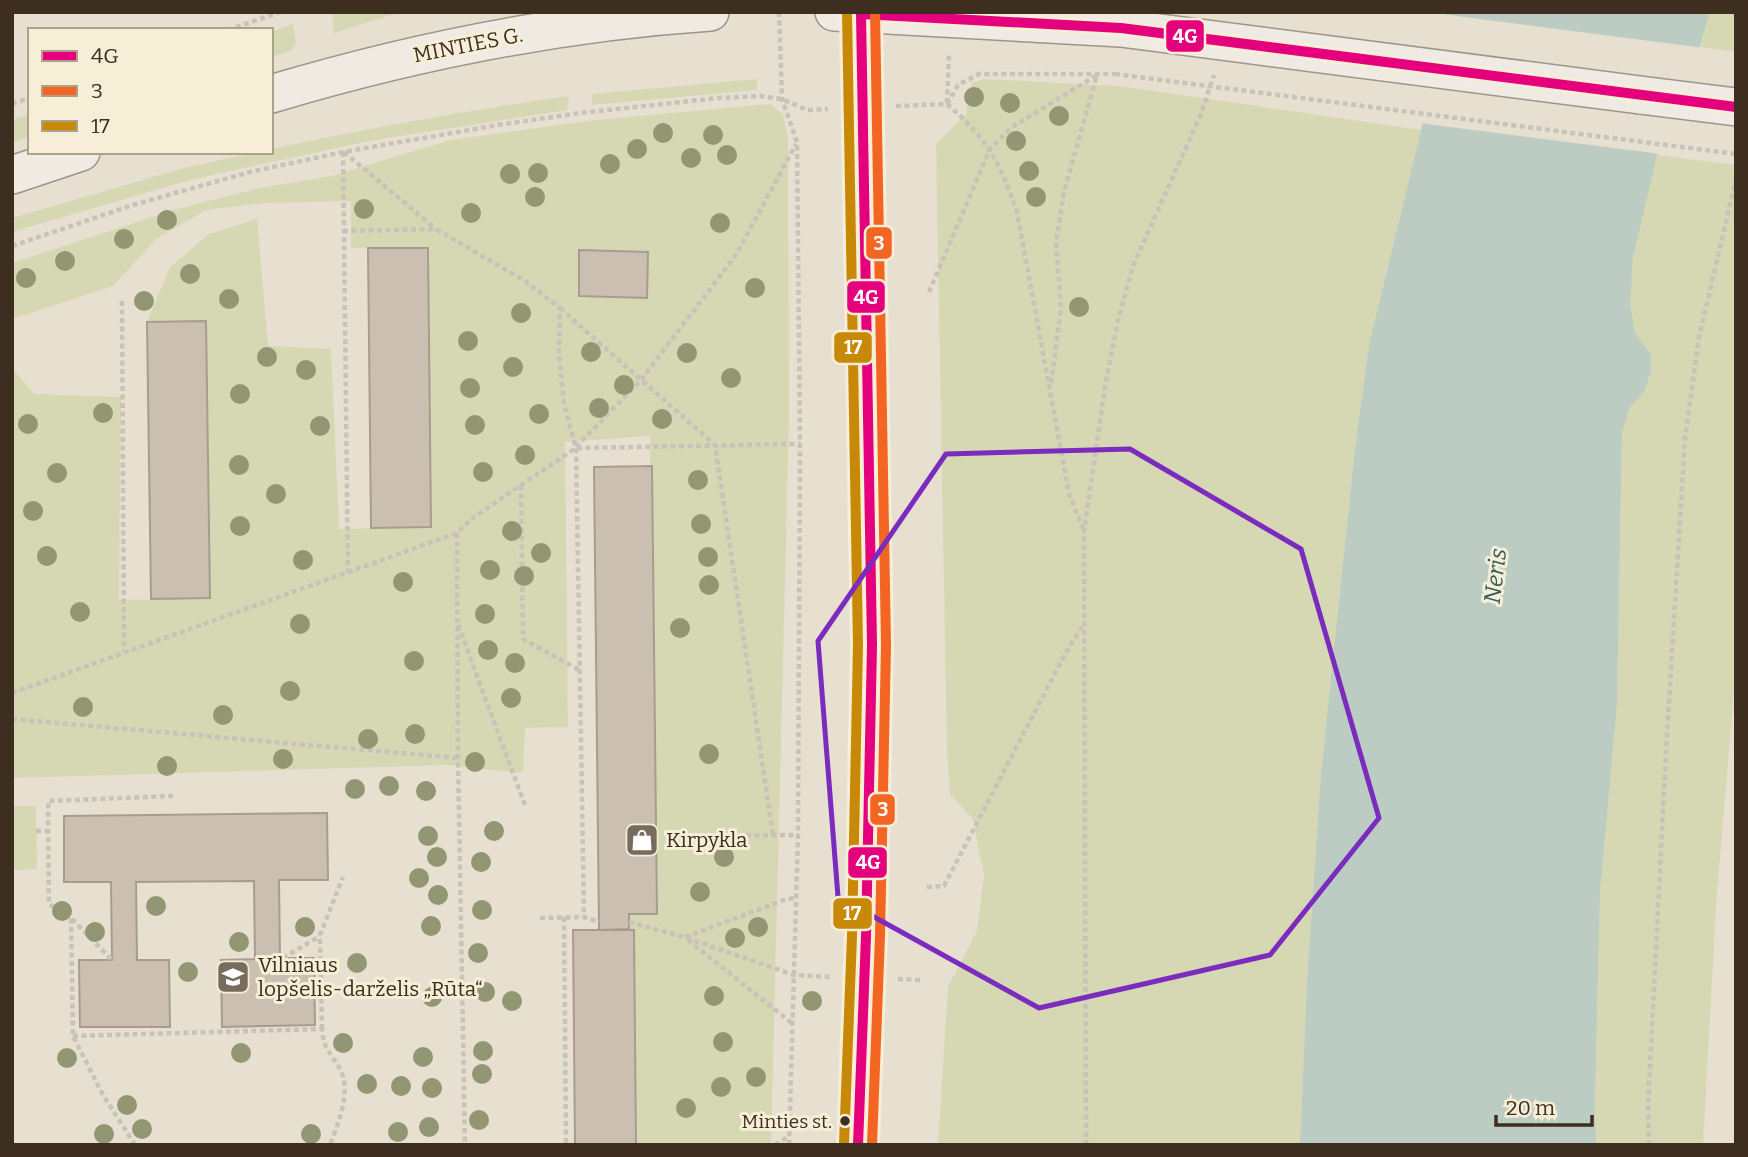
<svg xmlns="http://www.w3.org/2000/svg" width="1748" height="1157" font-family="Bitter,serif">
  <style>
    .green { fill: #d6d7b3; fill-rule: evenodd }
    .water { fill: #bcccc2 }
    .pier { fill: #e7e0d1 }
    .building { fill: #cbbfb2; stroke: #a89c90; stroke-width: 2 }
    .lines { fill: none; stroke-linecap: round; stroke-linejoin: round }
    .secondary-casing { stroke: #9c958a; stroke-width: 40 }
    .primary-casing { stroke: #928b80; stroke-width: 42 }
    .path { stroke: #c8c2b9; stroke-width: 4.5; stroke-dasharray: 5 3.5; stroke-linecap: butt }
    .secondary { stroke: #efebe3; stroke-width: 37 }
    .primary { stroke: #e6e1d4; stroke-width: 38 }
    .secondary-bridge-casing { stroke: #9c958a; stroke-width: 40; stroke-linecap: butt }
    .path-bridge { stroke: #c8c2b9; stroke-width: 4.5; stroke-dasharray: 5 3.5; stroke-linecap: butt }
    .secondary-bridge { stroke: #efebe3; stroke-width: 37 }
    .bus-1-casing { stroke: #f7eed8; stroke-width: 16 }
    .bus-2-casing { stroke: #f7eed8; stroke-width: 16 }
    .bus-3-casing { stroke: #f7eed8; stroke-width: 16 }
    .bus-1 { stroke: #e5007d; stroke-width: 10 }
    .bus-2 { stroke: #f26522; stroke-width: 10 }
    .bus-3 { stroke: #c88808; stroke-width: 10 }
    .tree { fill: #929673 }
    .marked { fill: none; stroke: #7b2cbf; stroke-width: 5; stroke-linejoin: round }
    .bus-dot { fill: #3d2e20; stroke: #f7eed8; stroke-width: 2.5 }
    .labels { text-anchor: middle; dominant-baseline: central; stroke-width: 6; stroke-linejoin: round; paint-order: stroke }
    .bus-label { font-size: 19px; fill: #3d2e20; stroke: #f7eed8; text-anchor: end }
    .street-label { font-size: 21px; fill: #3d2e20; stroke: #f7eed8 }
    .poi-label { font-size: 21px; fill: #3d2e20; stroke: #f7eed8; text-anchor: start }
    .water-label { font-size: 23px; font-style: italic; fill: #2f5d5a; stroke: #f7eed8 }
    .line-badge { stroke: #f7eed8; stroke-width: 2.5 }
    .badge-label { font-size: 19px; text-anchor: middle; font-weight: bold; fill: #fff }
  </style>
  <rect width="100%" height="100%" fill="#e7e0d1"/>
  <g class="green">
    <path d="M332,12h69l-67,21z"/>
    <path d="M1710,12h26v40l-35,-5z"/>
    <path d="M293,24l3,18 -4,8 -21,7v-25z"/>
    <path d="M757,79v11l-165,15v-11z"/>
    <path d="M984,79l135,7 302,44 -52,215 -14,103 -34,325 -14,207 -7,165h-362l10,-158 29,-56 7,-55 -11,-57 -23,-25 -3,-42 -11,-608 31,-31 2,-21 3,-9z"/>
    <path d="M569,96l-2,14 -198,31 -179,39 -178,52v-14l172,-50 73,-16h14v-3c99,-21 198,-39 298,-53z"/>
    <path d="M770,104l13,10 5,25 1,278 -18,728h-135l-2,-215 -5,-1v-15h27l-6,-478 -85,6 3,285 -43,1 -2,45 -76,-8 -435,13v-410l22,26 87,3 -2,203 91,-2 -4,-276h-59l23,-55 39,-33 48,-15 11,127 63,3 8,180 92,-2 -3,-279h-77v-47l-86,2 -59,7 -50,29 -43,47 -101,33v-56l162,-53 86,-22 72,-12 118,-36 147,-20zM580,251l67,1 -1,46 -67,-2z"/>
    <path d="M30,114v23l-18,6v-23z"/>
    <path d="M1657,155l79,10v501l-19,226 -14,253h-107l-1,-43 5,-209 17,-188 5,-272 8,-26 14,-15 7,-37c-5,-7 -13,-14 -16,-22 -17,-43 11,-134 22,-178z"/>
    <path d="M12,806h24l1,63 -25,1z"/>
  </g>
  <path class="water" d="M1445,12h265l-10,35 -43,108 -24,102 -3,48 5,28 16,22v16l-7,21 -14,15 -8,26 -5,272 -17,188 -5,209 1,43h-296l7,-165 14,-207 34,-325 14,-103 52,-215z"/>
  <path class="pier" d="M1441,14l263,34 -43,106 -242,-31z"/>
  <g class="building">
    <path d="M368,248h60l3,279 -60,1z"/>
    <path d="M579,250l69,2 -1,46 -68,-2z"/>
    <path d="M206,321l4,277 -59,1 -4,-277z"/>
    <path d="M652,466l5,448h-28v15l-30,1 -5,-463z"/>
    <path d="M327,813l1,67h-49l1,78h34l1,67 -93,2 -1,-67 34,-1 -1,-78 -118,1 1,78h32l1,67h-90l-1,-67h33l-1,-78h-47v-66z"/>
    <path d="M573,930h61l2,215h-61z"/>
  </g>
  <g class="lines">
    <defs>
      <g id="secondary">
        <path d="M834,12l287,16"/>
        <path d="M271,94c144,-43 290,-72 439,-82"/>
        <path d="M1640,95l96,12"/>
        <path d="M12,175l69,-23"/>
      </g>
      <path id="primary" d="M858,1145l8,-209 6,-291 -11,-633"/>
    </defs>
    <use href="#secondary" class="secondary-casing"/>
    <use href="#primary" class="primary-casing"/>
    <g class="path">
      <path d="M779,12l3,87 15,43 3,302 -2,391 -9,310"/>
      <path d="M228,30l52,-18"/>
      <path d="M947,103l2,-50"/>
      <path d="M12,104l18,-6"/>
      <path d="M947,104l11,-19 21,-11h136"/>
      <path d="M896,106l51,-2c40,35 53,58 70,108l52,282 15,37"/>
      <path d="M343,152l5,421"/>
      <path d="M344,152l92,77"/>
      <path d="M343,231l93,-2 89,52 35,27 -1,46 5,50 12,44 8,469"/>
      <path d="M12,246l121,-41 117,-33 93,-20 155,-27 82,-12 138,-15 43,-2 21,3 25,11 21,-1"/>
      <path d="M929,292l61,-143 22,-22 85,-52"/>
      <path d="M122,301l2,351"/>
      <path d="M560,308l155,137 58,390"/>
      <path d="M1051,383l10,-74 -5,-66 8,-52 33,-116"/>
      <path d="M576,447l65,-67 95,-125 60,-111"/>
      <path d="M521,485l2,154 56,31"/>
      <path d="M457,533l1,225 7,387"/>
      <path d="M458,625l68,183"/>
      <path d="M12,693l445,-160 14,-14 105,-71 224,-4"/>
      <path d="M12,719l446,39"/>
      <path d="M36,831h12"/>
      <path d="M678,836l120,-1"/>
      <path d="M927,887l17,-1 121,-232 17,-27"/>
      <path d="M564,917l2,228"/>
      <path d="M540,918l44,-1 15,5"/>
      <path d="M72,919l40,41"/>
      <path d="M629,922l55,15 110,38 36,2"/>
      <path d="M685,937l102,-38 10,-1"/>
      <path d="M688,940l105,84"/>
      <path d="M283,958l37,-22"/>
      <path d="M898,979l24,1"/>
      <path d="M322,1029l-2,-94 23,-58"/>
      <path d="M73,1036l249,-7c2,22 8,22 18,40 12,23 -2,54 -10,76"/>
      <path d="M135,1145l-32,-50 -30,-59 -2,-118 -22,-14 -1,-103 125,-5"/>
      <path d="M775,1145l13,-8"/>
      <path d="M1086,1145l-2,-614 21,-144 12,-63 16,-58 68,-152 13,-39"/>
      <path d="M1649,1145l-1,-39 18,-354 19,-314 14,-101 37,-158"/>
    </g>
    <use href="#secondary" class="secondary"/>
    <use href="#primary" class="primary"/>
    <defs>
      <path id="secondary-bridge" d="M1121,28l519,67"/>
    </defs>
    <use href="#secondary-bridge" class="secondary-bridge-casing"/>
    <path class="path-bridge" d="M1115,74l621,80"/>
    <use href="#secondary-bridge" class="secondary-bridge"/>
    <defs>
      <g id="bus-1">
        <path d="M861,14l260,14 615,79"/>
        <path d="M858,1145l8,-209 6,-291 -11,-631"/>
      </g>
      <path id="bus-2" d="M872,1145l8,-209 6,-291 -11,-633"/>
      <path id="bus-3" d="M844,1144l8,-208 6,-291 -11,-633"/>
    </defs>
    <use href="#bus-1" class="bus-1-casing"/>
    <use href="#bus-2" class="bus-2-casing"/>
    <use href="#bus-3" class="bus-3-casing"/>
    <use href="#bus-1" class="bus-1"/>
    <use href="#bus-2" class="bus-2"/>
    <use href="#bus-3" class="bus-3"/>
  </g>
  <g class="tree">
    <circle cx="974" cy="97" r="10"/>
    <circle cx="1010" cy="103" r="10"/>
    <circle cx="1059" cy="116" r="10"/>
    <circle cx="663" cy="133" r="10"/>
    <circle cx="713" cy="135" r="10"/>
    <circle cx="1016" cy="141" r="10"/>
    <circle cx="637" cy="149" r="10"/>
    <circle cx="727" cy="155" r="10"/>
    <circle cx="691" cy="158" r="10"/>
    <circle cx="610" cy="164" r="10"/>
    <circle cx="1029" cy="171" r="10"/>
    <circle cx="538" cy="173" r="10"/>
    <circle cx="510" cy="174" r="10"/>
    <circle cx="535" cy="197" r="10"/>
    <circle cx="1036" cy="197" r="10"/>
    <circle cx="364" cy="209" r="10"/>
    <circle cx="471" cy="213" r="10"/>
    <circle cx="167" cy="220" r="10"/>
    <circle cx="720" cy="223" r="10"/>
    <circle cx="124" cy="239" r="10"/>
    <circle cx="65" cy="261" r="10"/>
    <circle cx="190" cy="274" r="10"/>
    <circle cx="26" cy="278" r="10"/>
    <circle cx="755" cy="288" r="10"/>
    <circle cx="229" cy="299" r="10"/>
    <circle cx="144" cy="301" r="10"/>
    <circle cx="1079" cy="307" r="10"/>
    <circle cx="521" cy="313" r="10"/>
    <circle cx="468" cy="341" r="10"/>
    <circle cx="591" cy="352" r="10"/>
    <circle cx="687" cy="353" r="10"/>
    <circle cx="267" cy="357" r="10"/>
    <circle cx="513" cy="367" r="10"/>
    <circle cx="306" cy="370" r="10"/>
    <circle cx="731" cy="378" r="10"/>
    <circle cx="624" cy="385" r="10"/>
    <circle cx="470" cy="388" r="10"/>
    <circle cx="240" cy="394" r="10"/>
    <circle cx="599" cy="408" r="10"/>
    <circle cx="103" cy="413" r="10"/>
    <circle cx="539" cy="414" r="10"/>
    <circle cx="662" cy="419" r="10"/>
    <circle cx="28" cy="424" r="10"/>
    <circle cx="475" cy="425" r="10"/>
    <circle cx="320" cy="426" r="10"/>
    <circle cx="525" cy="455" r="10"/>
    <circle cx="239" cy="465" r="10"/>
    <circle cx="483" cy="472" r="10"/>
    <circle cx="57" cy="473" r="10"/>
    <circle cx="698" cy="480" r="10"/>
    <circle cx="276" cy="494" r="10"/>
    <circle cx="33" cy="511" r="10"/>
    <circle cx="701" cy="524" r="10"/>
    <circle cx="240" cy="526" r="10"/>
    <circle cx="512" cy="531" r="10"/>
    <circle cx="541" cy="553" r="10"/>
    <circle cx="47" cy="556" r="10"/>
    <circle cx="708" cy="557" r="10"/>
    <circle cx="303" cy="560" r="10"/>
    <circle cx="490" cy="570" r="10"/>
    <circle cx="524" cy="576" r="10"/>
    <circle cx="403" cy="582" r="10"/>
    <circle cx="709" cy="585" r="10"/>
    <circle cx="80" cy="612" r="10"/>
    <circle cx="485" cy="614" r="10"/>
    <circle cx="300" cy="624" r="10"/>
    <circle cx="680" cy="628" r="10"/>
    <circle cx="488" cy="650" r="10"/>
    <circle cx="414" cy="661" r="10"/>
    <circle cx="515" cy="663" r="10"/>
    <circle cx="290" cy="691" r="10"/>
    <circle cx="511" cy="698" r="10"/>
    <circle cx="83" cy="707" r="10"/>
    <circle cx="223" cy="715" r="10"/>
    <circle cx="415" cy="734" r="10"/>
    <circle cx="368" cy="739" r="10"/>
    <circle cx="709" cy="754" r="10"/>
    <circle cx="283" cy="759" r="10"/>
    <circle cx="475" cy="762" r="10"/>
    <circle cx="167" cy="766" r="10"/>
    <circle cx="389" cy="786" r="10"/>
    <circle cx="355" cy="789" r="10"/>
    <circle cx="426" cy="791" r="10"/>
    <circle cx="494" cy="831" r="10"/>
    <circle cx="428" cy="836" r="10"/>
    <circle cx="437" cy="857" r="10"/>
    <circle cx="724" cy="857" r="10"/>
    <circle cx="481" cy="862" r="10"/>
    <circle cx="419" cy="878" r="10"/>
    <circle cx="700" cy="892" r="10"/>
    <circle cx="438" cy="895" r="10"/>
    <circle cx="156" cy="906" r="10"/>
    <circle cx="482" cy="910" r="10"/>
    <circle cx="62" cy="911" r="10"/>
    <circle cx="431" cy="926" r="10"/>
    <circle cx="305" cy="927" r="10"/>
    <circle cx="758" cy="927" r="10"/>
    <circle cx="95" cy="932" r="10"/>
    <circle cx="735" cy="938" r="10"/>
    <circle cx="239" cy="942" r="10"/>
    <circle cx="478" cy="953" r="10"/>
    <circle cx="357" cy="963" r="10"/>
    <circle cx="188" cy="972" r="10"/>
    <circle cx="485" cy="992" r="10"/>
    <circle cx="714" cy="996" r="10"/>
    <circle cx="432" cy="997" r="10"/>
    <circle cx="512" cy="1001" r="10"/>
    <circle cx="812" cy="1001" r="10"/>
    <circle cx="723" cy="1042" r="10"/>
    <circle cx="343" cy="1043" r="10"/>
    <circle cx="483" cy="1051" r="10"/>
    <circle cx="241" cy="1053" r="10"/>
    <circle cx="423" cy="1057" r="10"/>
    <circle cx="67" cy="1058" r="10"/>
    <circle cx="482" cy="1074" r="10"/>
    <circle cx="756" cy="1077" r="10"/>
    <circle cx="367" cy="1084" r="10"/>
    <circle cx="401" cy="1086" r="10"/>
    <circle cx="721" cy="1087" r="10"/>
    <circle cx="432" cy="1088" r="10"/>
    <circle cx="127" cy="1105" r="10"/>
    <circle cx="686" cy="1108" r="10"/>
    <circle cx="479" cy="1120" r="10"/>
    <circle cx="429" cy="1127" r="10"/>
    <circle cx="142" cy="1129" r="10"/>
    <circle cx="398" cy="1132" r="10"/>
    <circle cx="104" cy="1134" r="10"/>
    <circle cx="311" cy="1134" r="10"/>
  </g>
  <path class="marked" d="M1130,449l171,100 78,269 -109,137 -231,53 -201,-111 -20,-256 128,-187z"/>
  <defs>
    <symbol id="shop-square" viewBox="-11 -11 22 22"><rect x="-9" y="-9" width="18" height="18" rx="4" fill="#786c5e" stroke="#f7eed8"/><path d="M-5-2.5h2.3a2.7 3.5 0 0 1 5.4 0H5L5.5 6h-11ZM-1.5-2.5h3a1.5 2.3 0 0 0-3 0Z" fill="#fff"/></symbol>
    <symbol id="school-square" viewBox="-11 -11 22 22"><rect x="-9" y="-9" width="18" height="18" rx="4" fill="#786c5e" stroke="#f7eed8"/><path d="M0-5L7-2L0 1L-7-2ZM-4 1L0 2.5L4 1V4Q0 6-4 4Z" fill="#fff"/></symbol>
  </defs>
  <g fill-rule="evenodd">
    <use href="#shop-square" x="623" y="821" width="38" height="38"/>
    <use href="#school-square" x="214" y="958" width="38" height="38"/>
  </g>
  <circle class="bus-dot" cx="845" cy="1121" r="6"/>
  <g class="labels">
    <g class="bus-label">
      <text x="832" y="1121">Minties st.</text>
    </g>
    <g class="street-label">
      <text transform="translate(468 45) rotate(-11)">MINTIES G.</text>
    </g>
    <g class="poi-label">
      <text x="666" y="840">Kirpykla</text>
      <text x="258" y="965">Vilniaus<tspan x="258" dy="24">lopšelis-darželis „Rūta“</tspan></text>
    </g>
    <g class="water-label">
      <text transform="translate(1495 576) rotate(-83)">Neris</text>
    </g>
  </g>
  <g class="line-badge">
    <rect x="1165" y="19" width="40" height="34" rx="7" fill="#e5007d"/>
    <rect x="865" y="226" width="28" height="34" rx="7" fill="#f26522"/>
    <rect x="846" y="280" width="40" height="34" rx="7" fill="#e5007d"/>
    <rect x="833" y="331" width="40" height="33" rx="7" fill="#c88808"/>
    <rect x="869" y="793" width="27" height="33" rx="7" fill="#f26522"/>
    <rect x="847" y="846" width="41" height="33" rx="7" fill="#e5007d"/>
    <rect x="832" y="897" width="41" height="33" rx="7" fill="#c88808"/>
  </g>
  <g class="badge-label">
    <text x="1185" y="43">4G</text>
    <text x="879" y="250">3</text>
    <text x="866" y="304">4G</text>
    <text x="853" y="354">17</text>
    <text x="883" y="816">3</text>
    <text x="868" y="869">4G</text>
    <text x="852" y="920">17</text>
  </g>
  <rect width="1748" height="1157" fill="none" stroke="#3d2e20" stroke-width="28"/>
  <rect x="28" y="28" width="245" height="126" fill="#f7eed8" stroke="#ada18e" stroke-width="2"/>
  <rect x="42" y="51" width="35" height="10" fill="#e5007d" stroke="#ada18e" stroke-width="2"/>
  <text x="91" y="63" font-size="21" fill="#3d2e20">4G</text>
  <rect x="42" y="86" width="35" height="10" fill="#f26522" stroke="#ada18e" stroke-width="2"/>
  <text x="91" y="98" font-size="21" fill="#3d2e20">3</text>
  <rect x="42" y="121" width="35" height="10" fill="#c88808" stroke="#ada18e" stroke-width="2"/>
  <text x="91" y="133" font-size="21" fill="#3d2e20">17</text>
  <path d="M1496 1115v10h96v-10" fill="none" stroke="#3d2e20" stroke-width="3.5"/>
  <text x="1506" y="1115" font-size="21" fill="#3d2e20" stroke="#f7eed8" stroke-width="5" paint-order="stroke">20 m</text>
</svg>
